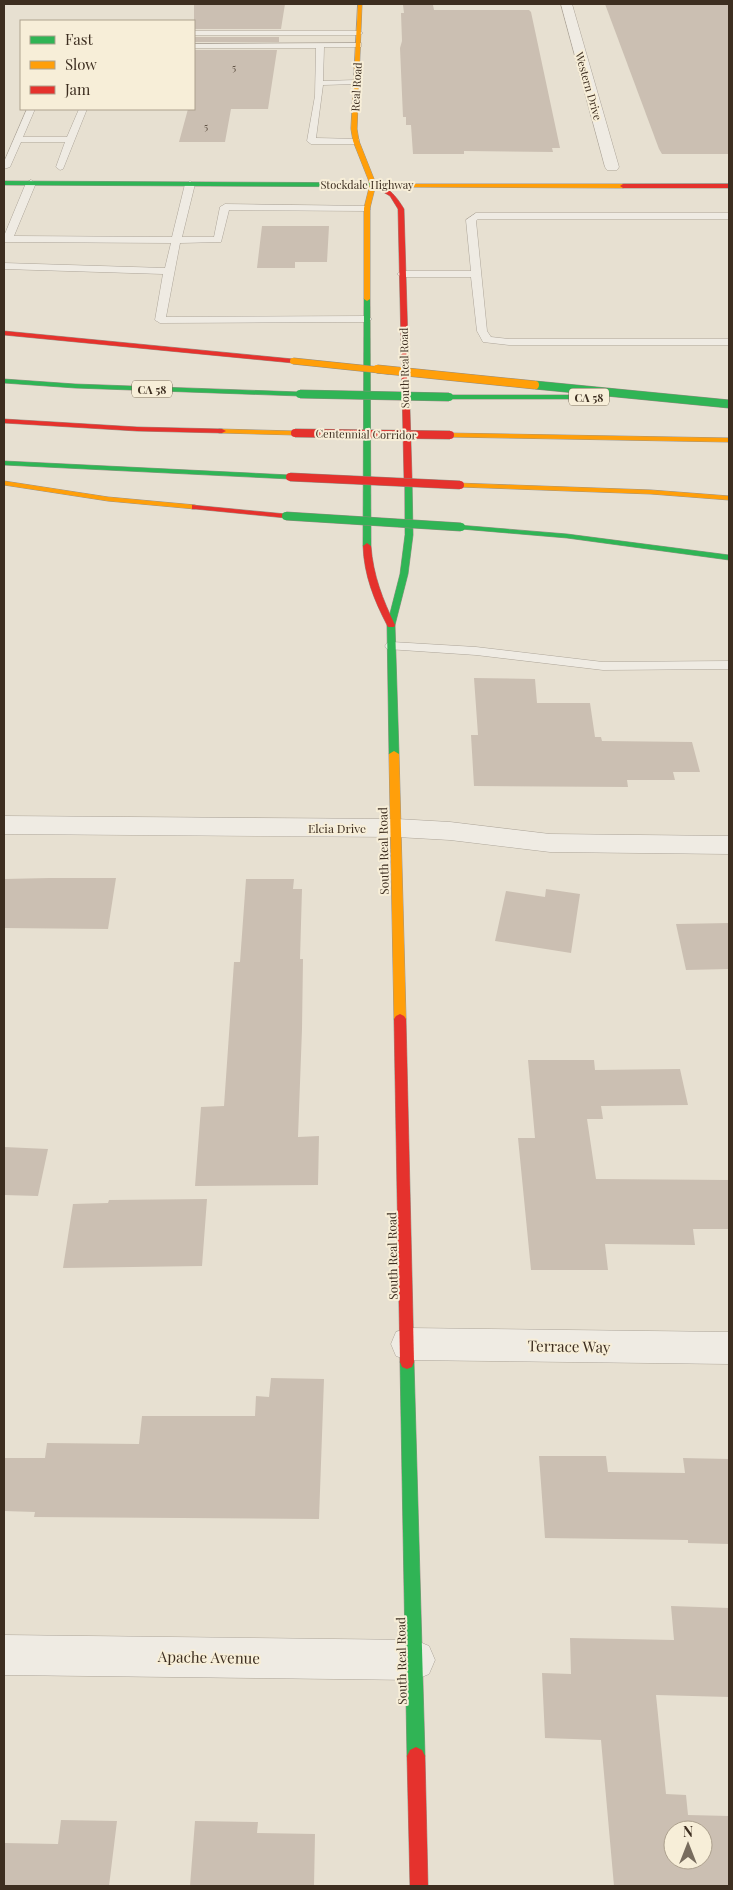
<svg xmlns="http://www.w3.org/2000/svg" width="733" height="1890" font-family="'Playfair Display',serif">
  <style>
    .building { fill: #cbbfb2; fill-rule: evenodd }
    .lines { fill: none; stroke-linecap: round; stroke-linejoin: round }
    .lane-casing { stroke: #ada599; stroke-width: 1 }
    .street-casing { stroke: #ada599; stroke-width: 1 }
    .fast-casing { stroke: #9c958a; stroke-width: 1 }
    .slow-casing { stroke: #9c958a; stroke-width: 1 }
    .jam-casing { stroke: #9c958a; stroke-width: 1 }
    .lane { fill: #efebe3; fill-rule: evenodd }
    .street { fill: #efebe3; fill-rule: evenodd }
    .fast { fill: #30b455; fill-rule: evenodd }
    .slow { fill: #ff9f0a; fill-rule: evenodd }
    .jam { fill: #e5322d; fill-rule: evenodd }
    .fast-bridge-casing { stroke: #928b80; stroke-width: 9; stroke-linecap: butt }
    .slow-bridge-far1-casing { stroke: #928b80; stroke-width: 7; stroke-linecap: butt }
    .slow-bridge-casing { stroke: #928b80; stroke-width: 9; stroke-linecap: butt }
    .jam-bridge-casing { stroke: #928b80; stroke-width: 9; stroke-linecap: butt }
    .fast-bridge { stroke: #30b455; stroke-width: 8 }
    .slow-bridge-far1 { stroke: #ff9f0a; stroke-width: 6 }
    .slow-bridge { stroke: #ff9f0a; stroke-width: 8 }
    .jam-bridge { stroke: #e5322d; stroke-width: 8 }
    .labels { text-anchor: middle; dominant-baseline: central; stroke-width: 4; stroke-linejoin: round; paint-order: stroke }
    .number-label { font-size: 10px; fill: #605244 }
    .far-street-label { font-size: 11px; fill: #3d2e20; stroke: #f7eed8 }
    .shield { fill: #f7eed8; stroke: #756857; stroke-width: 1 }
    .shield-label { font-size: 11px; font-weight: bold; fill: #3d2e20 }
    .street-label { font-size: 12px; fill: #3d2e20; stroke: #f7eed8 }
    .near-street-label { font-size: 15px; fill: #3d2e20; stroke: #f7eed8 }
  </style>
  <rect width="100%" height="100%" fill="#e7e0d1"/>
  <g class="building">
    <path d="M194,4h91l-4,25h-87z"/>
    <path d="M605,4h124v150h-67l-3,-5z"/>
    <path d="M403,5h30l1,5h95l2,2 29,136h-8l1,4 -89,-1v3h-51l-2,-29h-5v-8h-3l-3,-69 2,-7 -1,-28h3z"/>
    <rect x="194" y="37" width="85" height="5"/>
    <path d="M194,50h83l-9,59h-37l-6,33h-46l9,-33h6z"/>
    <path d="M262,226h67l-2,36h-32v6h-38z"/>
    <path d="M474,678l61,1 2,24h53l5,34h6l1,4 90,1 8,30h-27l2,8h-48l1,7 -154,-1 -3,-51h7z"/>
    <path d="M49,878h67l-8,51 -104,-1v-49z"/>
    <path d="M246,879h48l-1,10h9l-2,70h3l-1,70 -4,108 21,-1 -1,49 -123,1 6,-79 23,-1 10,-144h6z"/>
    <path d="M546,889l34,5 -9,59 -76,-12 11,-50 39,6z"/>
    <path d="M729,923v46l-43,1 -10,-46z"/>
    <path d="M528,1060h66l1,10 85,-1 8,36 -87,1 2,13h-16l9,60 133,1v49h-36l2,16 -90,-1 3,26h-77l-13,-132h17z"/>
    <path d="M4,1147l44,2 -10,47 -34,-1z"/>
    <path d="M207,1199l-5,67 -139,2 10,-64 35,-1 1,-3z"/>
    <path d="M271,1378l53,1 -5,140 -285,-2 1,-5 -31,-1v-53h41l2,-15 92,1 3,-28h113l1,-20 13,1z"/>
    <path d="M539,1456h67l2,16 77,1 -2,-15 46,1v85l-41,-1v-3l-143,-2z"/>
    <path d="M671,1606l58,2v89l-73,-2 10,99 20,1 2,20 41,1v70h-115l-13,-146 -56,-2 -3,-65 29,1 -1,-36 104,2zM673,1830h30v30h-30z"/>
    <path d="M61,1820l56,1 -8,65h-105v-43l54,1z"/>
    <path d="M195,1821l63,1 -1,11 58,1 -1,52h-124z"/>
  </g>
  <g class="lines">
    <defs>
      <g id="lane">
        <path d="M194,31h165l4,2 -4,2h-165z"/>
        <path d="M361,43v4h-37l-1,34 33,-1 4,2 -4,2 -33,1 -7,53 43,1v4l-3,1h-45l-4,-3 8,-45 1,-48h-122v-4z"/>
        <path d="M27,109h8l-12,28h44l12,-28h8l-24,60 -3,1 -4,-3 9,-25h-44l-11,25 -6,2v-7z"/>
        <path d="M31,180l5,3 -22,53 158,1 13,-53 5,-3 5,3 -13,53h32l6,-30 5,-3 145,2v4l-3,1 -138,-1 -8,32 -41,1 -14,74 201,-1 5,3 -5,3 -207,1 -5,-3 8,-46 -159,-5v-6l161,5 6,-25 -167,-1v-6l22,-53z"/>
        <path d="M476,213h253v6h-251l-2,2 11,110 4,6 18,2h220v6h-220l-26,-3 -6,-11 -6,-54h-69l-5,-3 5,-3h69l-5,-51z"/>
        <path d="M392,642l84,5 127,15 126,-1v8l-126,1 -127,-15 -89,-6 -2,-3 2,-3z"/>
      </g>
      <g id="street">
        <path d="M561,4h11l47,163 -2,3h-10l-2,-3z"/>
        <path d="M4,816l393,3 53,3 100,12 179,2v18l-179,-2 -100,-12 -53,-3 -393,-3z"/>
        <path d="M408,1328l321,4v32l-321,-4 -12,-4 -5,-12 5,-12z"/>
        <path d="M4,1635l411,5 14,6 6,14 -6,14 -14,6 -411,-5z"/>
      </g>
      <g id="fast">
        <path d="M4,181l399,2 3,2 -3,2 -399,-2z"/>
        <path d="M367,297l3,2 1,247 -4,3 -4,-3 1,-247z"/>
        <path d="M4,379l71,5 225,8 4,2 -4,2 -225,-8 -71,-5z"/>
        <path d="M446,395h154l4,2 -4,2h-151l-4,-2z"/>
        <path d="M4,461l286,14 4,2 -4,2 -286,-14z"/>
        <path d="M405,476l7,2 1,57 -5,39 -13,51 4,129 -5,3 -5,-3 -2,-129 13,-51 5,-39z"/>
        <path d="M458,525l109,9 162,21v5l-162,-22 -106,-9 -4,-2z"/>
        <path d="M407,1355l5,2 2,5 11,394 -3,6 -6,3 -6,-3 -3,-6 -7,-394 2,-5z"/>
      </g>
      <g id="slow">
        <path d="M358,4h4l-5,125 2,12 17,43 -6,24v91l-3,2 -3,-2v-91l6,-24 -17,-43 -2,-12z"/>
        <path d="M401,184h222l3,2 -3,2 -220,-1z"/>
        <path d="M219,429l76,2 4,2 -4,2 -73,-2h-3z"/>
        <path d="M447,433l282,5v4l-279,-5 -4,-2z"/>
        <path d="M4,481l104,16 87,8 4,2 -4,2 -87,-8 -104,-16z"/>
        <path d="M457,483l194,7 78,6v4l-78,-6 -191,-7h-3z"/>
        <path d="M394,751l5,3 7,265 -2,3h-8l-2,-3 -5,-265z"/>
      </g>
      <g id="jam">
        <path d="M371,183c15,0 26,14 33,26l8,269 -4,2 -4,-2 -6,-269 -8,-13 -19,-11z"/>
        <path d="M729,184v4h-106l-3,-2 3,-2z"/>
        <path d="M4,331l289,28 4,2 -4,2 -289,-28z"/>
        <path d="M4,419l133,8 85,2 4,2 -4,2 -85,-2 -133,-8z"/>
        <path d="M192,505l94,9 4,2 -4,2 -91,-9h-3z"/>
        <path d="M367,543l4,3c2,29 12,54 24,79l-1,2h-6l-1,-2c-13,-25 -23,-50 -24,-79z"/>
        <path d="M400,1014l4,2 2,3 8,343 -2,5 -5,2 -5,-2 -2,-5 -6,-343 2,-3z"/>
        <path d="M416,1747l6,3 3,6 3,130h-18l-3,-130 3,-6z"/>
      </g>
    </defs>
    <use href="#lane" class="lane-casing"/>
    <use href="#street" class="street-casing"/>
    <use href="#fast" class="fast-casing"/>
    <use href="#slow" class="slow-casing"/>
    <use href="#jam" class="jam-casing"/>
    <use href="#lane" class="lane"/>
    <use href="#street" class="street"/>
    <use href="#fast" class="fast"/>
    <use href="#slow" class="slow"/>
    <use href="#jam" class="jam"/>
    <defs>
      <g id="fast-bridge">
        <path d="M535,385l194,19"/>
        <path d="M300,394l149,3"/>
        <path d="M286,516l175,11"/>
      </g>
      <path id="slow-bridge-far1" d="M293,361l96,10"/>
      <path id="slow-bridge" d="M377,369l158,16"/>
      <g id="jam-bridge">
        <path d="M295,433l155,2"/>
        <path d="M290,477l170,8"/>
      </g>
    </defs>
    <use href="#fast-bridge" class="fast-bridge-casing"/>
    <use href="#slow-bridge-far1" class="slow-bridge-far1-casing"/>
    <use href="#slow-bridge" class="slow-bridge-casing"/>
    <use href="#jam-bridge" class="jam-bridge-casing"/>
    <use href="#fast-bridge" class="fast-bridge"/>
    <use href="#slow-bridge-far1" class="slow-bridge-far1"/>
    <use href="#slow-bridge" class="slow-bridge"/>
    <use href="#jam-bridge" class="jam-bridge"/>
  </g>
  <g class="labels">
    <g class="number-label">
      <text x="234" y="67">5</text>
      <text x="206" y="126">5</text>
    </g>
    <g class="far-street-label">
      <text transform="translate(589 86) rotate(74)">Western Drive</text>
      <text transform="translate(356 87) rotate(-87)">Real Road</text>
      <text x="367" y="184">Stockdale Highway</text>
      <text transform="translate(404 368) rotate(-91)">South Real Road</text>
      <text transform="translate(366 434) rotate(1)">Centennial Corridor</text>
    </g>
    <g class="shield">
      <rect x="132" y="380.5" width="40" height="17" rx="4"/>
      <rect x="569" y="388.5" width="40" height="17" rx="4"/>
    </g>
    <g class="shield-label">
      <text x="152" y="389">CA 58</text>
      <text x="589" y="397">CA 58</text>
    </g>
    <g class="street-label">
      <text x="337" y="828">Elcia Drive</text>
      <text transform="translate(383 851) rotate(-91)">South Real Road</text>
      <text transform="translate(392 1256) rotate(-91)">South Real Road</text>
      <text transform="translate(401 1661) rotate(-91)">South Real Road</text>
    </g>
    <g class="near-street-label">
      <text transform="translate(569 1346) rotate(1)">Terrace Way</text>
      <text transform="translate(209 1657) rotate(1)">Apache Avenue</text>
    </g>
  </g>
  <rect width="733" height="1890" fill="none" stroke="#3d2e20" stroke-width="10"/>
  <rect x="20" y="20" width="175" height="90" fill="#f7eed8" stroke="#ada18e"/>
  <rect x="30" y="36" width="25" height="8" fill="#30b455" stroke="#ada18e"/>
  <text x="65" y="45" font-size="15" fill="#3d2e20">Fast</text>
  <rect x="30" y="61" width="25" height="8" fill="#ff9f0a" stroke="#ada18e"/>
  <text x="65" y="70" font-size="15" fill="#3d2e20">Slow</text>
  <rect x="30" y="86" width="25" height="8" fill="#e5322d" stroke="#ada18e"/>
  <text x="65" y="95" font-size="15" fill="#3d2e20">Jam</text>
  <g transform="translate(688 1845)"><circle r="24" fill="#f7eed8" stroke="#ada18e"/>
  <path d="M0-4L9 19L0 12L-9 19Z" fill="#786c5e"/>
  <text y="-8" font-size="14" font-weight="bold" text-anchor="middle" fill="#3d2e20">N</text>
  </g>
</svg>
